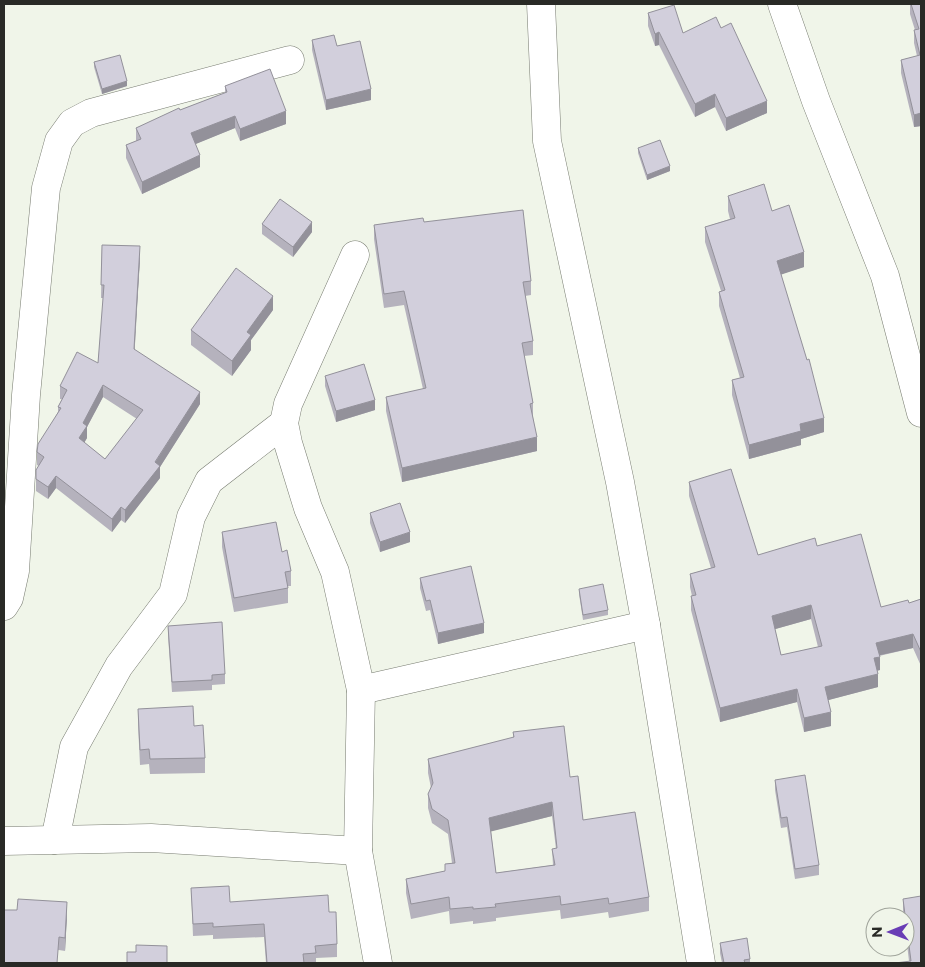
<svg xmlns="http://www.w3.org/2000/svg" width="925" height="967" font-family="Montserrat,sans-serif">
  <style>
    .lines { fill: none; stroke-linecap: round; stroke-linejoin: round }
    .minor-casing { stroke: #787c71; stroke-width: 29 }
    .minor { stroke: #fff; stroke-width: 28 }
    .wall { fill: #b5b2bd; fill-rule: evenodd }
    .shaded-wall { fill: #93919a }
    .building { fill: #d2cfdc; stroke: #93919a; fill-rule: evenodd }
  </style>
  <rect width="100%" height="100%" fill="#f0f5e9"/>
  <g class="lines">
    <defs>
      <g id="minor">
        <path d="M541,4l6,137 73,341 26,143 55,338"/>
        <path d="M782,4l34,97 69,175 36,137"/>
        <path d="M355,255l-67,149 -4,19 4,20 20,65 27,64 26,118 -3,161 20,112"/>
        <path d="M4,606l5,-8 6,-27 11,-176 20,-207 13,-47 13,-18 19,-10 199,-53"/>
        <path d="M361,690l285,-65"/>
        <path d="M55,840l19,-93 45,-81 54,-72 18,-77 18,-36 75,-58"/>
        <path d="M4,841l147,-3 207,13"/>
      </g>
    </defs>
    <use href="#minor" class="minor-casing"/>
    <use href="#minor" class="minor"/>
  </g>
  <g class="wall">
    <path d="M910,4h11v122l-7,1 -13,-54v-13l16,-4 -3,-13v-13h1l-5,-16z"/>
    <path d="M648,13l35,20 84,80 -41,18 -11,-24 -20,10 -36,-72 -4,1 -7,-20z"/>
    <path d="M312,40l25,6 34,54 -45,10 -14,-60z"/>
    <path d="M94,62l33,24 -25,8 -8,-27z"/>
    <path d="M225,86l61,38 -46,17 -5,-13 -40,16 5,23 -58,27 -16,-36v-13l10,-4v-13l44,-18 45,-17z"/>
    <path d="M638,148l32,23 -23,9 -9,-27z"/>
    <path d="M728,196l44,15 32,56 -23,7 43,158 -23,7v6l-52,14 -17,-64v-15l8,-2 -21,-72v-14l2,-1 -16,-49v-15l25,-8 -2,-8z"/>
    <path d="M424,222l107,59v14l-6,1 8,45v14l-9,1 9,47v14l4,34 -135,31 -16,-71v-14l37,-8 -19,-84 -20,3 -10,-69v-14z"/>
    <path d="M262,224l50,8 -19,25 -31,-23z"/>
    <path d="M102,245l38,13 -6,91 66,55 -40,63v11l-35,45 -4,-3 -9,12 -56,-44 -8,11 -12,-8v-12l3,-13 -2,-1v-13l21,-40v-5l4,-8h-2v-13l38,-23 6,-65h-3zM103,397l34,22 -32,40 -21,-16 3,-5v-11z"/>
    <path d="M273,310l-22,30v10l-19,26 -41,-31v-15z"/>
    <path d="M325,376l50,34 -39,12 -11,-36z"/>
    <path d="M689,482l69,73 59,-9 64,61 28,-4 12,-4v67l-8,-18 -34,8 1,14 -3,1 1,16 -50,13 3,26 -27,6 -7,-30 -77,20 -29,-112v-14h1l-2,-9v-13l21,-6 -22,-72zM811,619l7,28 -37,8 -6,-26z"/>
    <path d="M370,513l40,29 -30,10 -10,-29z"/>
    <path d="M222,532l60,20 9,19v15h-3v17l-54,9 -12,-65z"/>
    <path d="M420,578l64,55 -46,11 -8,-34 -4,1 -6,-23z"/>
    <path d="M579,589l29,21v5l-25,5 -4,-26z"/>
    <path d="M168,626l57,48v10l-13,1v5l-40,2 -4,-56z"/>
    <path d="M138,709l56,17 11,32v15l-55,1 -1,-10 -9,1 -2,-41z"/>
    <path d="M513,732l57,45 13,43 66,77v14l-40,7 -1,-6 -47,7 -1,-9 -64,8v3l-23,3v-3l-23,3 -1,-13 -38,8 -5,-26v-14l39,-8v-7l7,-1 -4,-29 -16,-11 -4,-15v-14l3,-6 -3,-15v-14l85,-21zM552,816l4,33h-4l1,16 -57,8 -5,-42z"/>
    <path d="M775,780l44,85v10l-24,4 -8,-52 -6,1 -6,-38z"/>
    <path d="M191,888l39,14 99,10 8,32v13l-21,1v5h-50l-2,-26 -51,2v-4l-20,1z"/>
    <path d="M903,899l18,64 -12,-2 -4,-33v-11h-1l-1,-2z"/>
    <path d="M67,915l-2,36 -6,-1 -55,13z"/>
    <path d="M720,943l30,16v4h-28l-2,-10z"/>
  </g>
  <g class="shaded-wall">
    <path d="M659,32v13l-4,1v-12z"/>
    <path d="M127,81v5l-25,8v-5z"/>
    <path d="M371,89v11l-45,10v-10z"/>
    <path d="M715,94v13l-20,10v-13z"/>
    <path d="M767,101v12l-41,18v-13z"/>
    <path d="M286,111v13l-46,17v-12z"/>
    <path d="M921,113v13l-7,1v-12z"/>
    <path d="M235,116v12l-44,18v-13z"/>
    <path d="M200,155v12l-58,27v-12z"/>
    <path d="M670,166v5l-23,9v-5z"/>
    <path d="M312,222v10l-19,25v-10z"/>
    <path d="M140,246v12l-6,103v-12z"/>
    <path d="M804,252v15l-27,9v-15z"/>
    <path d="M273,296v14l-22,30v10l-19,26v-15l15,-29z"/>
    <path d="M103,385v12l-16,30v11l-8,13v-13l4,-15z"/>
    <path d="M200,392v12l-40,63v11l-35,45v-13z"/>
    <path d="M375,400v10l-39,12v-11z"/>
    <path d="M824,418v14l-23,7v6l-52,14v-14l51,-21z"/>
    <path d="M537,437v14l-135,31v-14z"/>
    <path d="M56,476v12l-8,11v-12z"/>
    <path d="M121,507v13l-9,12v-13z"/>
    <path d="M410,532v10l-30,10v-10z"/>
    <path d="M811,605v14l-39,11v-14z"/>
    <path d="M484,623v10l-46,11v-11z"/>
    <path d="M913,634v14l-37,8v-13z"/>
    <path d="M880,657v13l-6,1v-13z"/>
    <path d="M878,674v13l-53,14v-14z"/>
    <path d="M797,689v13l-77,20v-14z"/>
    <path d="M831,712v14l-27,6v-14z"/>
    <path d="M552,802v14l-63,16v-14z"/>
    <path d="M67,902v13l-2,36v-13z"/>
  </g>
  <g class="building">
    <path d="M911,4h10v109l-7,2 -13,-55 19,-5 -6,-25 5,-1z"/>
    <path d="M674,5l9,28 33,-16 5,11 10,-5 36,78 -41,17 -11,-24 -20,10 -36,-72 -4,2 -7,-21z"/>
    <path d="M334,35l3,11 23,-5 11,48 -45,11 -14,-60z"/>
    <path d="M120,55l7,26 -25,8 -8,-27z"/>
    <path d="M270,69l16,42 -46,18 -5,-13 -44,17 9,22 -58,27 -16,-37 15,-6 -5,-11 43,-20 1,2 47,-18 -2,-6z"/>
    <path d="M660,140l10,26 -23,9 -9,-27z"/>
    <path d="M764,184l8,27 17,-6 15,47 -27,9 30,99 2,-1 15,59 -24,6 1,7 -52,14 -17,-65 12,-3 -25,-85 6,-2 -20,-63 30,-9 -7,-22z"/>
    <path d="M280,199l32,23 -19,25 -31,-23z"/>
    <path d="M523,210l8,71 -8,1 10,59 -11,2 11,60 -3,1 7,33 -135,31 -16,-71 40,-9 -22,-97 -20,3 -10,-69 49,-7 1,4z"/>
    <path d="M102,245l38,1 -6,103 66,43 -45,70 5,4 -35,44 -4,-3 -9,12 -56,-43 -8,11 -12,-8v-9l8,-13 -7,-5 1,-8 23,-36 -3,-1 9,-17 -7,-4 17,-34 21,11 6,-78h-3zM103,385l40,25 -38,49 -26,-21 8,-12 -4,-3z"/>
    <path d="M236,268l37,28 -26,36 4,3 -19,26 -41,-31z"/>
    <path d="M364,364l11,36 -39,11 -11,-35z"/>
    <path d="M731,469l27,86 57,-17 2,8 44,-12 20,73 27,-7 1,3 12,-4v53l-8,-18 -37,9 4,14 -6,1 4,16 -53,13 6,25 -27,6 -7,-29 -77,19 -29,-112 5,-1 -6,-21 25,-7 -26,-85zM811,605l11,41 -41,9 -9,-39z"/>
    <path d="M400,503l10,29 -30,10 -10,-29z"/>
    <path d="M276,522l6,30 5,-2 4,21 -6,1 3,16 -54,10 -12,-66z"/>
    <path d="M471,566l13,57 -46,10 -8,-33 -4,1 -6,-23z"/>
    <path d="M603,584l5,26 -25,5 -4,-26z"/>
    <path d="M222,622l3,52 -13,1v5l-40,2 -4,-56z"/>
    <path d="M193,706l1,20 9,-1 2,33 -55,1 -1,-10 -9,1 -2,-41z"/>
    <path d="M564,726l6,51 8,-1 5,44 52,-8 14,85 -40,7 -1,-6 -47,7 -1,-9 -65,8 1,3 -23,2v-2l-23,2 -1,-12 -38,7 -5,-25 39,-8v-7l10,-1 -7,-43 -16,-11 -4,-15 5,-11 -5,-24 86,-22 -1,-5zM552,802l5,46 -5,1 3,16 -59,8 -7,-55z"/>
    <path d="M805,775l14,90 -24,4 -8,-52 -6,1 -6,-38z"/>
    <path d="M229,886l1,16 98,-7 1,17h7l1,32 -22,2 1,7 -13,1 1,9h-37l-3,-39 -51,3v-4l-20,1 -2,-36z"/>
    <path d="M921,896v67h-26l16,-2 -8,-62z"/>
    <path d="M18,899l49,3 -2,36 -6,-1 -2,26h-53v-53h13z"/>
    <path d="M747,938l3,21 -6,1 1,3h-21l-4,-20z"/>
    <path d="M136,945l31,1v17h-40v-11h9z"/>
  </g>
  <rect width="925" height="967" fill="none" stroke="#292a26" stroke-width="10"/>
  <g transform="translate(890 932) rotate(269)"><circle r="24" fill="#f0f5e9" stroke="#a0a49b"/>
  <path d="M0-4L9 19L0 12L-9 19Z" fill="#693db5"/>
  <text y="-8" font-size="14" font-weight="bold" text-anchor="middle" fill="#292a26">N</text>
  </g>
</svg>
